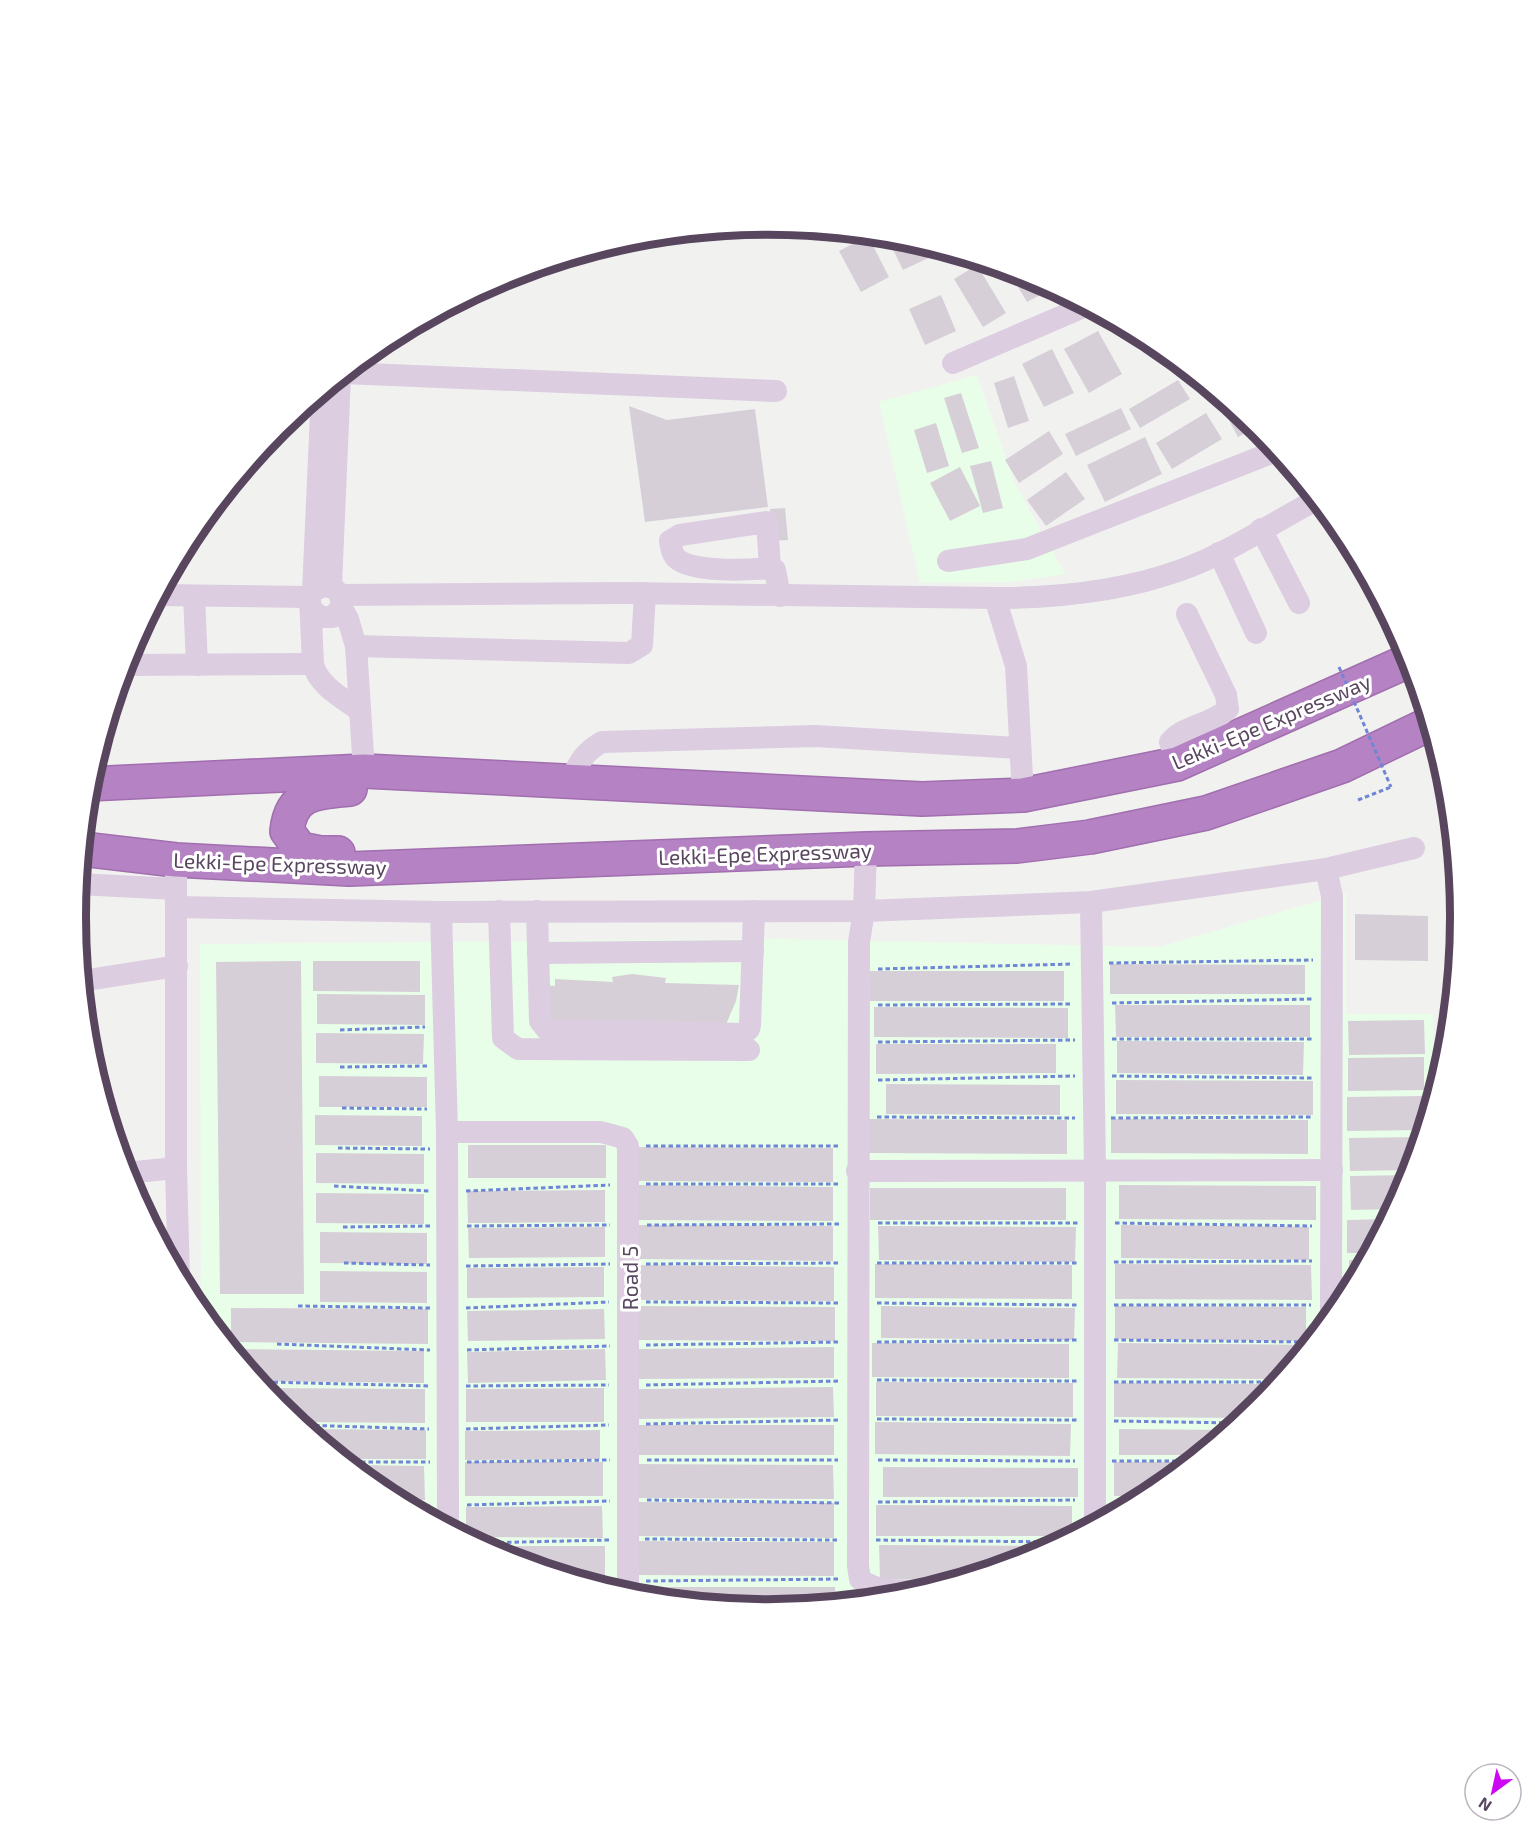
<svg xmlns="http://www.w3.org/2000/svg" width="1535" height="1834" font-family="'Exo 2',sans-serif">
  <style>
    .commercial { fill: #e8fee8 }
    .building { fill: #d7cfd8 }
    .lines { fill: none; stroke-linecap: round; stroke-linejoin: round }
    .highway-casing { stroke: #a16eaf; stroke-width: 36 }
    .path { stroke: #6f85d5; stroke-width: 3; stroke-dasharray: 4.5 3; stroke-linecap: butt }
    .minor { stroke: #dccde1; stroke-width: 22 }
    .highway { stroke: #b583c3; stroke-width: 33 }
    .path-bridge { stroke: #6f85d5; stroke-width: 3; stroke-dasharray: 4.5 3; stroke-linecap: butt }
    .labels { text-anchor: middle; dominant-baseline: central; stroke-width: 6; stroke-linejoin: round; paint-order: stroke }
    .street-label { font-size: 21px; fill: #58465f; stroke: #fff }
    .rim { fill: none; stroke: #58465f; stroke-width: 8 }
  </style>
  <rect width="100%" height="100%" fill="#f1f2ef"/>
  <g class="commercial">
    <path d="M977,375l38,109 50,90 -54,8 -91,1 -41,-181z"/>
    <path d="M1346,893v121h87l1,81 -27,87 -64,120 -86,105 -105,86 -120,64 -130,39 -135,13 -135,-13 -130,-39 -120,-64 -104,-87 -77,-93 -1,-369 578,-5 381,8z"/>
  </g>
  <g class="building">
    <path d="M868,236l21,41 -28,15 -22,-41z"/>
    <path d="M887,237l16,1 34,10 2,5 -36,17z"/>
    <path d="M977,265l29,48 -23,14 -29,-48z"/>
    <path d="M1008,270l25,7 20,11 -26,14z"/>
    <path d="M941,295l15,36 -31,14 -16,-36z"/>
    <path d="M1098,331l24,43 -33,19 -25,-44z"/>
    <path d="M1052,349l22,44 -30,14 -22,-43z"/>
    <path d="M1014,376l15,45 -21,7 -14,-45z"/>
    <path d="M1195,376l22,18 -11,5z"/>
    <path d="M1178,380l12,19 -50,29 -11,-19z"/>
    <path d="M961,393l18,55 -17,5 -18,-55z"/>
    <path d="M629,406l38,14 88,-11 13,98 -123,15z"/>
    <path d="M1232,407l9,7 16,13 -19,10 -14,-26z"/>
    <path d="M1121,408l10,21 -55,27 -11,-22z"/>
    <path d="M1206,413l16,26 -50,30 -16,-26z"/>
    <path d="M936,423l13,43 -22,7 -13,-43z"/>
    <path d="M1049,431l14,23 -44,29 -14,-23z"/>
    <path d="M1145,437l17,37 -57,28 -18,-37z"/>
    <path d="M991,461l12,47 -20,5 -13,-47z"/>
    <path d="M960,467l20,39 -30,15 -20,-38z"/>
    <path d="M1066,472l19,27 -39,27 -19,-26z"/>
    <path d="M785,508l3,32 -15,1 -3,-32z"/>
    <path d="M1355,914l73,2v45l-73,-1z"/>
    <path d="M301,961l3,333h-84l-4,-332z"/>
    <path d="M313,961h107v31l-107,-1z"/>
    <path d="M1110,964l195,1v29h-195z"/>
    <rect x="870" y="971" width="194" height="30"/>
    <path d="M632,974l34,4 -1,5 74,2 -3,16 -12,28 -172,-4 -9,-40 12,1v-7l58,3 -1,-5z"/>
    <path d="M317,994l108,1v30l-108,-1z"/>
    <path d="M1115,1005h195v32h-194z"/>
    <path d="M874,1007l194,1v30l-194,-1z"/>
    <path d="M1424,1020l1,34 -76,1 -1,-34z"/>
    <path d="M316,1033l108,1 -1,30 -107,-1z"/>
    <path d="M1117,1041l187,1 -1,33 -186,-2z"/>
    <path d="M876,1044h180v29l-180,1z"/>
    <path d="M1424,1057v33l-76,1v-33z"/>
    <path d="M319,1076l108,1v30h-108z"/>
    <path d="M1116,1080l197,1v34l-197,-1z"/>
    <path d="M886,1084l174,1v30l-174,-1z"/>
    <path d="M1423,1096v34l-76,1v-34z"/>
    <path d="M315,1115l107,1v30l-107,-1z"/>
    <path d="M869,1119l198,1v34l-198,-1z"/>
    <path d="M1111,1119l197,1v34l-197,-1z"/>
    <path d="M1421,1137l-10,33 -61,1 -1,-33z"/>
    <rect x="468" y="1145" width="138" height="33"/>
    <path d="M636,1147l197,1v34l-197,-1z"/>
    <path d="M316,1153l108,1v30l-108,-1z"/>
    <path d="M1409,1175l-16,34 -42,1 -1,-34z"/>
    <path d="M636,1185l197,2v34l-197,-1z"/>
    <path d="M1119,1185l197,1v34l-197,-1z"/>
    <rect x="870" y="1188" width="196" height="32"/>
    <path d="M605,1190v32l-137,1 -1,-32z"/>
    <path d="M316,1193l108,1v30l-108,-1z"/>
    <path d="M1387,1219l-18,34h-22v-33z"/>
    <path d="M636,1225l197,1v35l-197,-2z"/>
    <path d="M1121,1225l188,2v33l-188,-2z"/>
    <path d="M878,1226l198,1 -1,35 -196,-2z"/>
    <path d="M605,1227v30l-136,1 -1,-30z"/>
    <path d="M320,1232l107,1v31l-107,-1z"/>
    <path d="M1349,1260h17l-16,30z"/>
    <path d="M875,1264l197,1v34l-197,-1z"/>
    <path d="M1115,1264l196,1 1,35 -197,-1z"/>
    <path d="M637,1265l197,2v34l-197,-1z"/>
    <path d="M604,1267v30l-137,1v-30z"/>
    <path d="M320,1271l107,1v31l-107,-1z"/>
    <path d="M638,1306l197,1v34l-197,-1z"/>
    <path d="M881,1306l194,2 -1,32 -193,-2z"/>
    <path d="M1115,1306l191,1v34l-191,-2z"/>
    <path d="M231,1308l197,1v35l-197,-2z"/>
    <path d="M604,1309l1,30 -137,2 -1,-30z"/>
    <path d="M872,1343l197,1v34l-197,-1z"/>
    <path d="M1118,1343l190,2 -28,34 -163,-1z"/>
    <path d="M834,1347v31l-196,1 -1,-30z"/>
    <path d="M231,1349l193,2v32l-167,-2z"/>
    <path d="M605,1349l1,31 -138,3 -1,-31z"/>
    <path d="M876,1382l197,1v34l-197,-1z"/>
    <path d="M1114,1383l162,1 -19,23 -14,11 -129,-1z"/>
    <path d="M833,1387l1,30 -196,2 -1,-30z"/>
    <path d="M262,1388l163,1v34l-128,-1 -19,-16z"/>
    <path d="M604,1388v34h-138v-33z"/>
    <path d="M875,1422l196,2 -1,32 -195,-2z"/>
    <rect x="638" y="1425" width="196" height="30"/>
    <path d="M305,1429l121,1v29h-85z"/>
    <path d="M1119,1429l110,1 -31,25h-79z"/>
    <path d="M600,1430v29l-135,1v-29z"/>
    <rect x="465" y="1462" width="138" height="34"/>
    <path d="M1114,1462h75l-44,34h-31z"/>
    <path d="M637,1464l196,1 1,34 -197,-1z"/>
    <path d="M349,1465l75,1 1,34h-29l-14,-7z"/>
    <path d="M883,1467l195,1v29h-195z"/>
    <path d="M637,1502l197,1v35l-198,-2z"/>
    <path d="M876,1505l196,1v30h-196z"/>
    <path d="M602,1506l1,32 -137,-1v-30z"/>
    <path d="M411,1508h16v8z"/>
    <path d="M637,1541l197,1v34l-197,-1z"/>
    <path d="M879,1545l174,1 -21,11 -75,23 -77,-1z"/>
    <path d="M482,1546h123v33h-29l-74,-22z"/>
    <path d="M643,1587h192l1,16 -69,6 -124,-12z"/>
  </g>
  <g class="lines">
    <defs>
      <g id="highway">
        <path d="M88,784l276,-13 558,28 101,-4 154,-31 233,-104"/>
        <path d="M82,849l94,11 173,9 517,-20 151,-3 73,-9 116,-24 136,-47 87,-42"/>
        <path d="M338,853h-18l-20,-4 -13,-18c4,-39 30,-39 63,-42"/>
      </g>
    </defs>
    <use href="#highway" class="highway-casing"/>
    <g class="path">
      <path d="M1358,800l33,-13"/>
      <path d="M1109,963l204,-3"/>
      <path d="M878,969l195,-5"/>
      <path d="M1112,1003l201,-4"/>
      <path d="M878,1005l195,-1"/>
      <path d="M340,1030l85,-3"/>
      <path d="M1112,1039h200"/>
      <path d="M878,1042l197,-2"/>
      <path d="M340,1067l87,-1"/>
      <path d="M1112,1076l200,2"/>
      <path d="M878,1080l197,-4"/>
      <path d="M342,1108l85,1"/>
      <path d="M877,1117l198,1"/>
      <path d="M1111,1118l201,-1"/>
      <path d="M646,1146h195"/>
      <path d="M338,1148l92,1"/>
      <path d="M646,1184h195"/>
      <path d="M334,1186l96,5"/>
      <path d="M466,1191l144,-6"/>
      <path d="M878,1223h200"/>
      <path d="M1115,1223l197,3"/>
      <path d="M647,1225l194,-1"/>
      <path d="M467,1226l143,-1"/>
      <path d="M343,1227l87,-1"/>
      <path d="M1114,1262l198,-1"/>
      <path d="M344,1263l86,2"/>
      <path d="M877,1263h201"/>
      <path d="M646,1264l195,-1"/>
      <path d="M466,1266l144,-2"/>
      <path d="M646,1302l194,1"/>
      <path d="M877,1303l200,2"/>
      <path d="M1114,1305h197"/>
      <path d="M298,1306l132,2"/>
      <path d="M466,1308l143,-6"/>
      <path d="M1114,1340l197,2"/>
      <path d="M877,1342l201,-2"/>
      <path d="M277,1344l153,6"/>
      <path d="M646,1345l195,-3"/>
      <path d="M467,1350l143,-4"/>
      <path d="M877,1380l200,1"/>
      <path d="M266,1382l163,4"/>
      <path d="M1114,1382h163"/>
      <path d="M646,1385l194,-4"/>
      <path d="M466,1386l143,-1"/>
      <path d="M877,1419l200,1"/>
      <path d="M1114,1421l124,2"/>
      <path d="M646,1424l194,-4"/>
      <path d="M300,1425l129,4"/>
      <path d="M466,1429l143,-4"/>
      <path d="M647,1460h191"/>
      <path d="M878,1460l197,1"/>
      <path d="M1112,1461h79"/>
      <path d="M346,1462h84"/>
      <path d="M467,1462l143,-2"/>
      <path d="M647,1500l194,3"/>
      <path d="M878,1502l197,-2"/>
      <path d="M406,1505l24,1"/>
      <path d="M467,1505l143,-4"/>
      <path d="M645,1539l195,1"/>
      <path d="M876,1540l185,2"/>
      <path d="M477,1543l132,-3"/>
      <path d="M646,1581l195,-2"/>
    </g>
    <g class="minor">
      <path d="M953,363l133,-57"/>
      <path d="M344,373l432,18"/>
      <path d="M1261,529l38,74"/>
      <path d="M1219,553l37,80"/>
      <path d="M948,561l79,-12 249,-98"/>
      <path d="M770,568l-3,-46 -87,13 -10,6c1,6 2,13 6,17 16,15 73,12 94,10l5,2 5,26"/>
      <path d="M331,586l9,-210"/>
      <path d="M313,591l9,-200"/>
      <path d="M158,595l152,2"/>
      <path d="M340,595l285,-2 370,5 21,68 7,129"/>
      <path d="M194,596l3,69"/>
      <path d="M995,598c62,0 128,-7 186,-28 48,-17 91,-47 135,-70"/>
      <path d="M341,607l7,12 8,27 8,125"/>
      <path d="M311,609l10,8h12l8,-10c1,-13 -4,-20 -17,-21l-11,5 -3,6 3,67c5,21 29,34 46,46"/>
      <path d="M356,646l273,7 13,-8 3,-52"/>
      <path d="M124,665l189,-1"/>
      <path d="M1177,764l-7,-22c14,-17 41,-17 58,-33l-2,-14 -39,-81"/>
      <path d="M571,781c7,-18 13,-29 31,-39l213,-6 204,12"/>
      <path d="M866,849l-2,62 -5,31 -1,624 2,13c17,14 41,11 61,12"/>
      <path d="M176,860v308l3,111"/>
      <path d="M1326,869l6,27 -1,421"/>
      <path d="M78,884l98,5"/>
      <path d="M1091,902l4,269v353"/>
      <path d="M176,907l265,5 423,-1 227,-9 235,-33 88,-21"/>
      <path d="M499,911l4,127 15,11 231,1"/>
      <path d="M537,911l3,110 7,9 196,4 6,-5 1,-4 4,-114"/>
      <path d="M441,912l6,220 1,396"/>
      <path d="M538,953l215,-2"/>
      <path d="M81,981l96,-15"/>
      <path d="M447,1132h154l22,6 5,8v435l-4,8 -6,3"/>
      <path d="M857,1171l475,-1"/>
      <path d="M125,1173l51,-5"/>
    </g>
    <use href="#highway" class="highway"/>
    <path class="path-bridge" d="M1339,667l52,120"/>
  </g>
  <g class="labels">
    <g class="street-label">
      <text transform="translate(1271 721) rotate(-23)">Lekki-Epe Expressway</text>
      <text transform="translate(765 853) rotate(-2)">Lekki-Epe Expressway</text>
      <text transform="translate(280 863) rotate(2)">Lekki-Epe Expressway</text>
      <text transform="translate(629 1278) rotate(-90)">Road 5</text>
    </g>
  </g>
  <path d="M0 0H1535V1834H0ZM86 917a682 682 0 1 1 1364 0a682 682 0 1 1-1364 0Z" fill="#fff" fill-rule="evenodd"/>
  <path class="rim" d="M86 917a682 682 0 1 1 1364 0a682 682 0 1 1-1364 0Z"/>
  <g transform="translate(1493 1792) rotate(213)"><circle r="28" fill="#ffffff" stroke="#bcb5bf" stroke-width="1.5"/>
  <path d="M0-4.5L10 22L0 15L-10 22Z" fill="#cd08f3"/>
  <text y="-9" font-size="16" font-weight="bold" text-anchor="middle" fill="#58465f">N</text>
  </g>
</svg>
